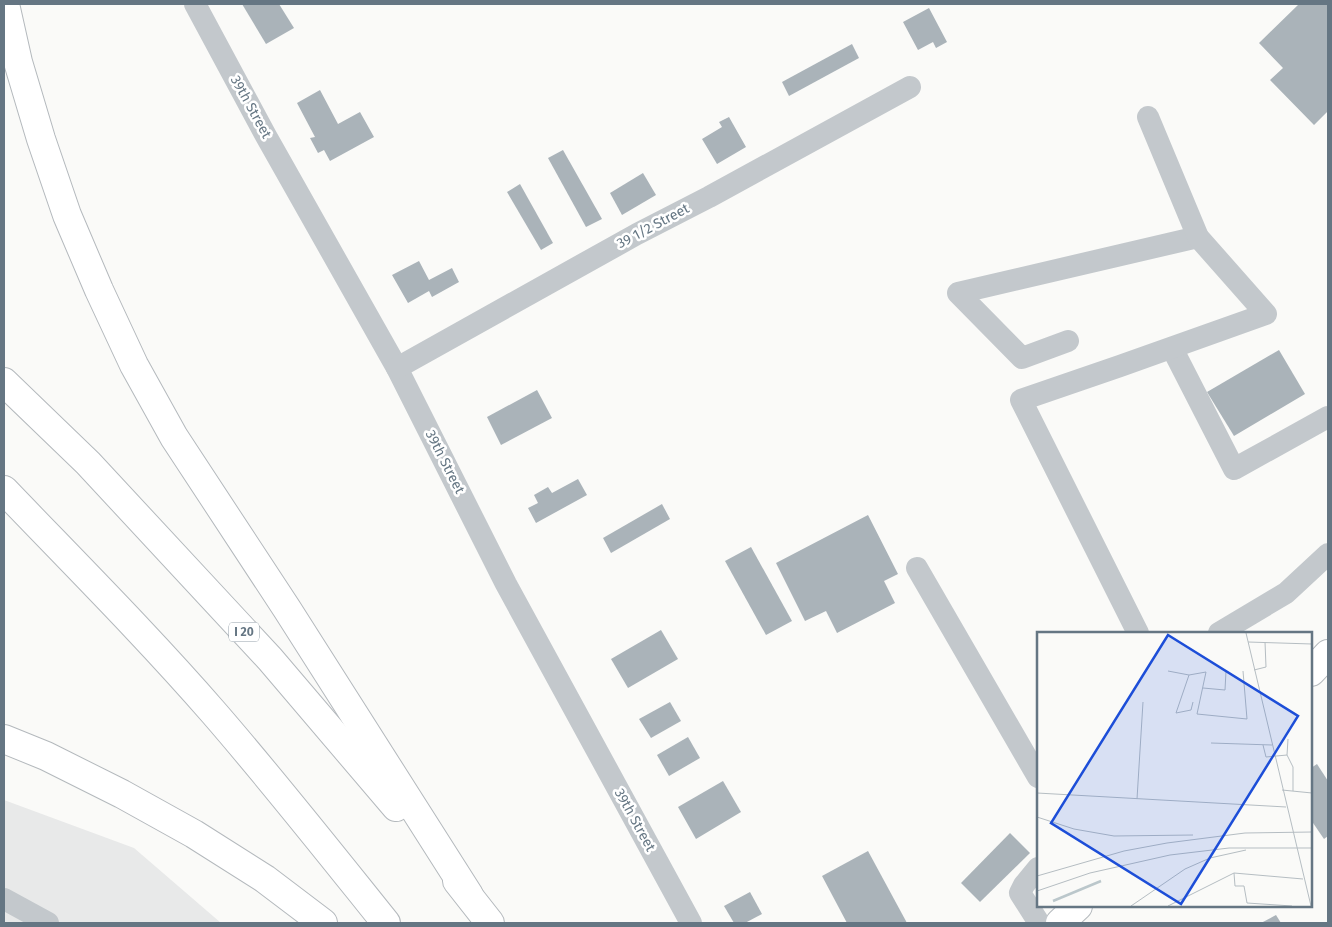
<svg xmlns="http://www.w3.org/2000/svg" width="1332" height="927" font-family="'Fira Sans',sans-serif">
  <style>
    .built { fill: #e8e9e9 }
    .building { fill: #aab3b9 }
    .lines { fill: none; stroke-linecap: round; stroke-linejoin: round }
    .major-casing { stroke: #b5babe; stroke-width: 30 }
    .highway-casing { stroke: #b4b9bd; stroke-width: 30 }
    .minor { stroke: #c3c8cc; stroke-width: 22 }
    .major { stroke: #fff; stroke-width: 28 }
    .highway { stroke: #fff; stroke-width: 28 }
    .labels { text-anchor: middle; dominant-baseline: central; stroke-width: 5; stroke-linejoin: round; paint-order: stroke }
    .shield { fill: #fff; stroke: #939fa8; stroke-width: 1 }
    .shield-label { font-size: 12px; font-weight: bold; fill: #657683 }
    .street-label { font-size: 14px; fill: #657683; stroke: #fff }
    .inset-river { fill: none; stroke: #bbc7cb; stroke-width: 2.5 }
    .inset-road { fill: none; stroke: #b5bdc2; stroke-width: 1 }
    .view { fill: #1d4ed8; fill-opacity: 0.15; stroke: #1d4ed8; stroke-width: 2.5 }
    .inset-edge { fill: none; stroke: #657683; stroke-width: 2.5 }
  </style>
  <rect width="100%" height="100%" fill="#fafaf8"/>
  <path class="built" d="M4,800l130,48 87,75h-217z"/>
  <g class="building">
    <path d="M242,4h37l15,24 -28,16z"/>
    <path d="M1299,4h29v107l-14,14 -44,-45 13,-12 -24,-25z"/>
    <path d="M929,8l18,34 -11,6 -3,-6 -15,8 -15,-28z"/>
    <path d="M852,44l7,14 -70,38 -7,-14z"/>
    <path d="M320,90l18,34 22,-12 14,25 -44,24 -6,-11 -6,3 -8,-15 5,-1 -18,-34z"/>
    <path d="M729,117l17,30 -29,17 -15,-25 20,-12 -3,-5z"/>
    <path d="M563,150l39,69 -16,8 -38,-69z"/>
    <path d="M643,173l13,22 -34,20 -12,-22z"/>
    <path d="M520,184l33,59 -12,7 -34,-58z"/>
    <path d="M419,261l10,19 23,-12 7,14 -27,15 -3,-6 -21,12 -16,-28z"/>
    <path d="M1279,350l26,44 -71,42 -27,-44z"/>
    <path d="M537,390l15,28 -51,27 -14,-28z"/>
    <path d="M578,479l9,16 -51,28 -8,-15 10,-5 -4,-8 14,-8 4,6z"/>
    <path d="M662,504l8,15 -59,34 -8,-15z"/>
    <path d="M868,515l30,59 -14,7 11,22 -58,30 -11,-22 -21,10 -29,-58z"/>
    <path d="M751,547l41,74 -26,14 -41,-74z"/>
    <path d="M661,630l17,29 -50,29 -17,-29z"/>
    <path d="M670,702l11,19 -30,17 -12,-19z"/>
    <path d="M688,737l12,21 -31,18 -12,-21z"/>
    <path d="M1317,764l11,17v55l-4,3 -13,-19v-52z"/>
    <path d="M723,781l18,31 -45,27 -18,-32z"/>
    <path d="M1010,833l20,20 -50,49 -19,-19z"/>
    <path d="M868,851l39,72h-60l-25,-47z"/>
    <path d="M750,892l12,22 -17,9h-11l-10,-17z"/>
    <path d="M1276,915l5,8h-20z"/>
  </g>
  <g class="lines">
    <defs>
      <g id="major">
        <path d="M1311,672l17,-18"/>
        <path d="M1060,923l18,-17"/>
      </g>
      <g id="highway">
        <path d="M5,4l13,58 23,77 26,76 32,75 35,75 40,72 113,172 182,286"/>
        <path d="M4,382l84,81 182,196 126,148"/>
        <path d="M4,490c71,74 143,146 210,223 59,68 115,139 172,210"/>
        <path d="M4,739l42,17 76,38 72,40 71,45 58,44"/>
        <path d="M457,881l33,42"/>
      </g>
    </defs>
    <use href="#major" class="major-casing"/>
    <use href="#highway" class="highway-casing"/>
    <g class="minor">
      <path d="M195,4l71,132 131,232 109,216 185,339"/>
      <path d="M1068,341l-46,17 -64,-65 240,-56"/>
      <path d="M1172,348l62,121 94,-52"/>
      <path d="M397,368l240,-134 72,-37 201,-110"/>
      <path d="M917,568l121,209"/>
      <path d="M1138,633l-117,-233 99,-34 146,-52 -68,-77 -50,-120"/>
      <path d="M1219,633l67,-40 42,-39"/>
      <path d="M1038,868l-14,17 -4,8 19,30"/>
      <path d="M4,899l44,24"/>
    </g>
    <use href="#major" class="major"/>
    <use href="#highway" class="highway"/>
  </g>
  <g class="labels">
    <rect class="shield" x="229" y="622.5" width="30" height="19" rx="4"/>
    <g class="shield-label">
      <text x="244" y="632">I 20</text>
    </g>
    <g class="street-label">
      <text transform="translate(251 107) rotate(61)">39th Street</text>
      <text transform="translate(653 226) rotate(-28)">39 1/2 Street</text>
      <text transform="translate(445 462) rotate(63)">39th Street</text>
      <text transform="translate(635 820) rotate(61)">39th Street</text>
    </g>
  </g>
  <g transform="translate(1037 632)">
    <rect width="275" height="275" fill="#fafaf8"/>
    <path class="inset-river" d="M16,269l48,-20"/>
    <path class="inset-road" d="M209,1l65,273M211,10l64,2M217,38l12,-3 -1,-25M131,39l21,4 17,-3 -9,42 50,5 -4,-48M152,43l-13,38 15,-3 2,-8M166,56l22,2 1,-19M174,111l61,2M226,113l3,12 21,-2 1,-16M250,123l6,12v24M245,158l30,3M0,161l249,14M100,167l6,-97M0,185l37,12 40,7 79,-1M197,241l1,13h9l3,17 45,3M0,244l87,-25 43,-8 78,-10 67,-1M0,259l53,-18 80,-18 59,-7h83M94,274l54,-37 25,-11 36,-8M131,274l66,-33 69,6"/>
    <path class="view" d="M131,3l130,81 -117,188 -130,-81z"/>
    <rect width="275" height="275" class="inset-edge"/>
  </g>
  <rect width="1332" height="927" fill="none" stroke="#657683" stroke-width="10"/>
</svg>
